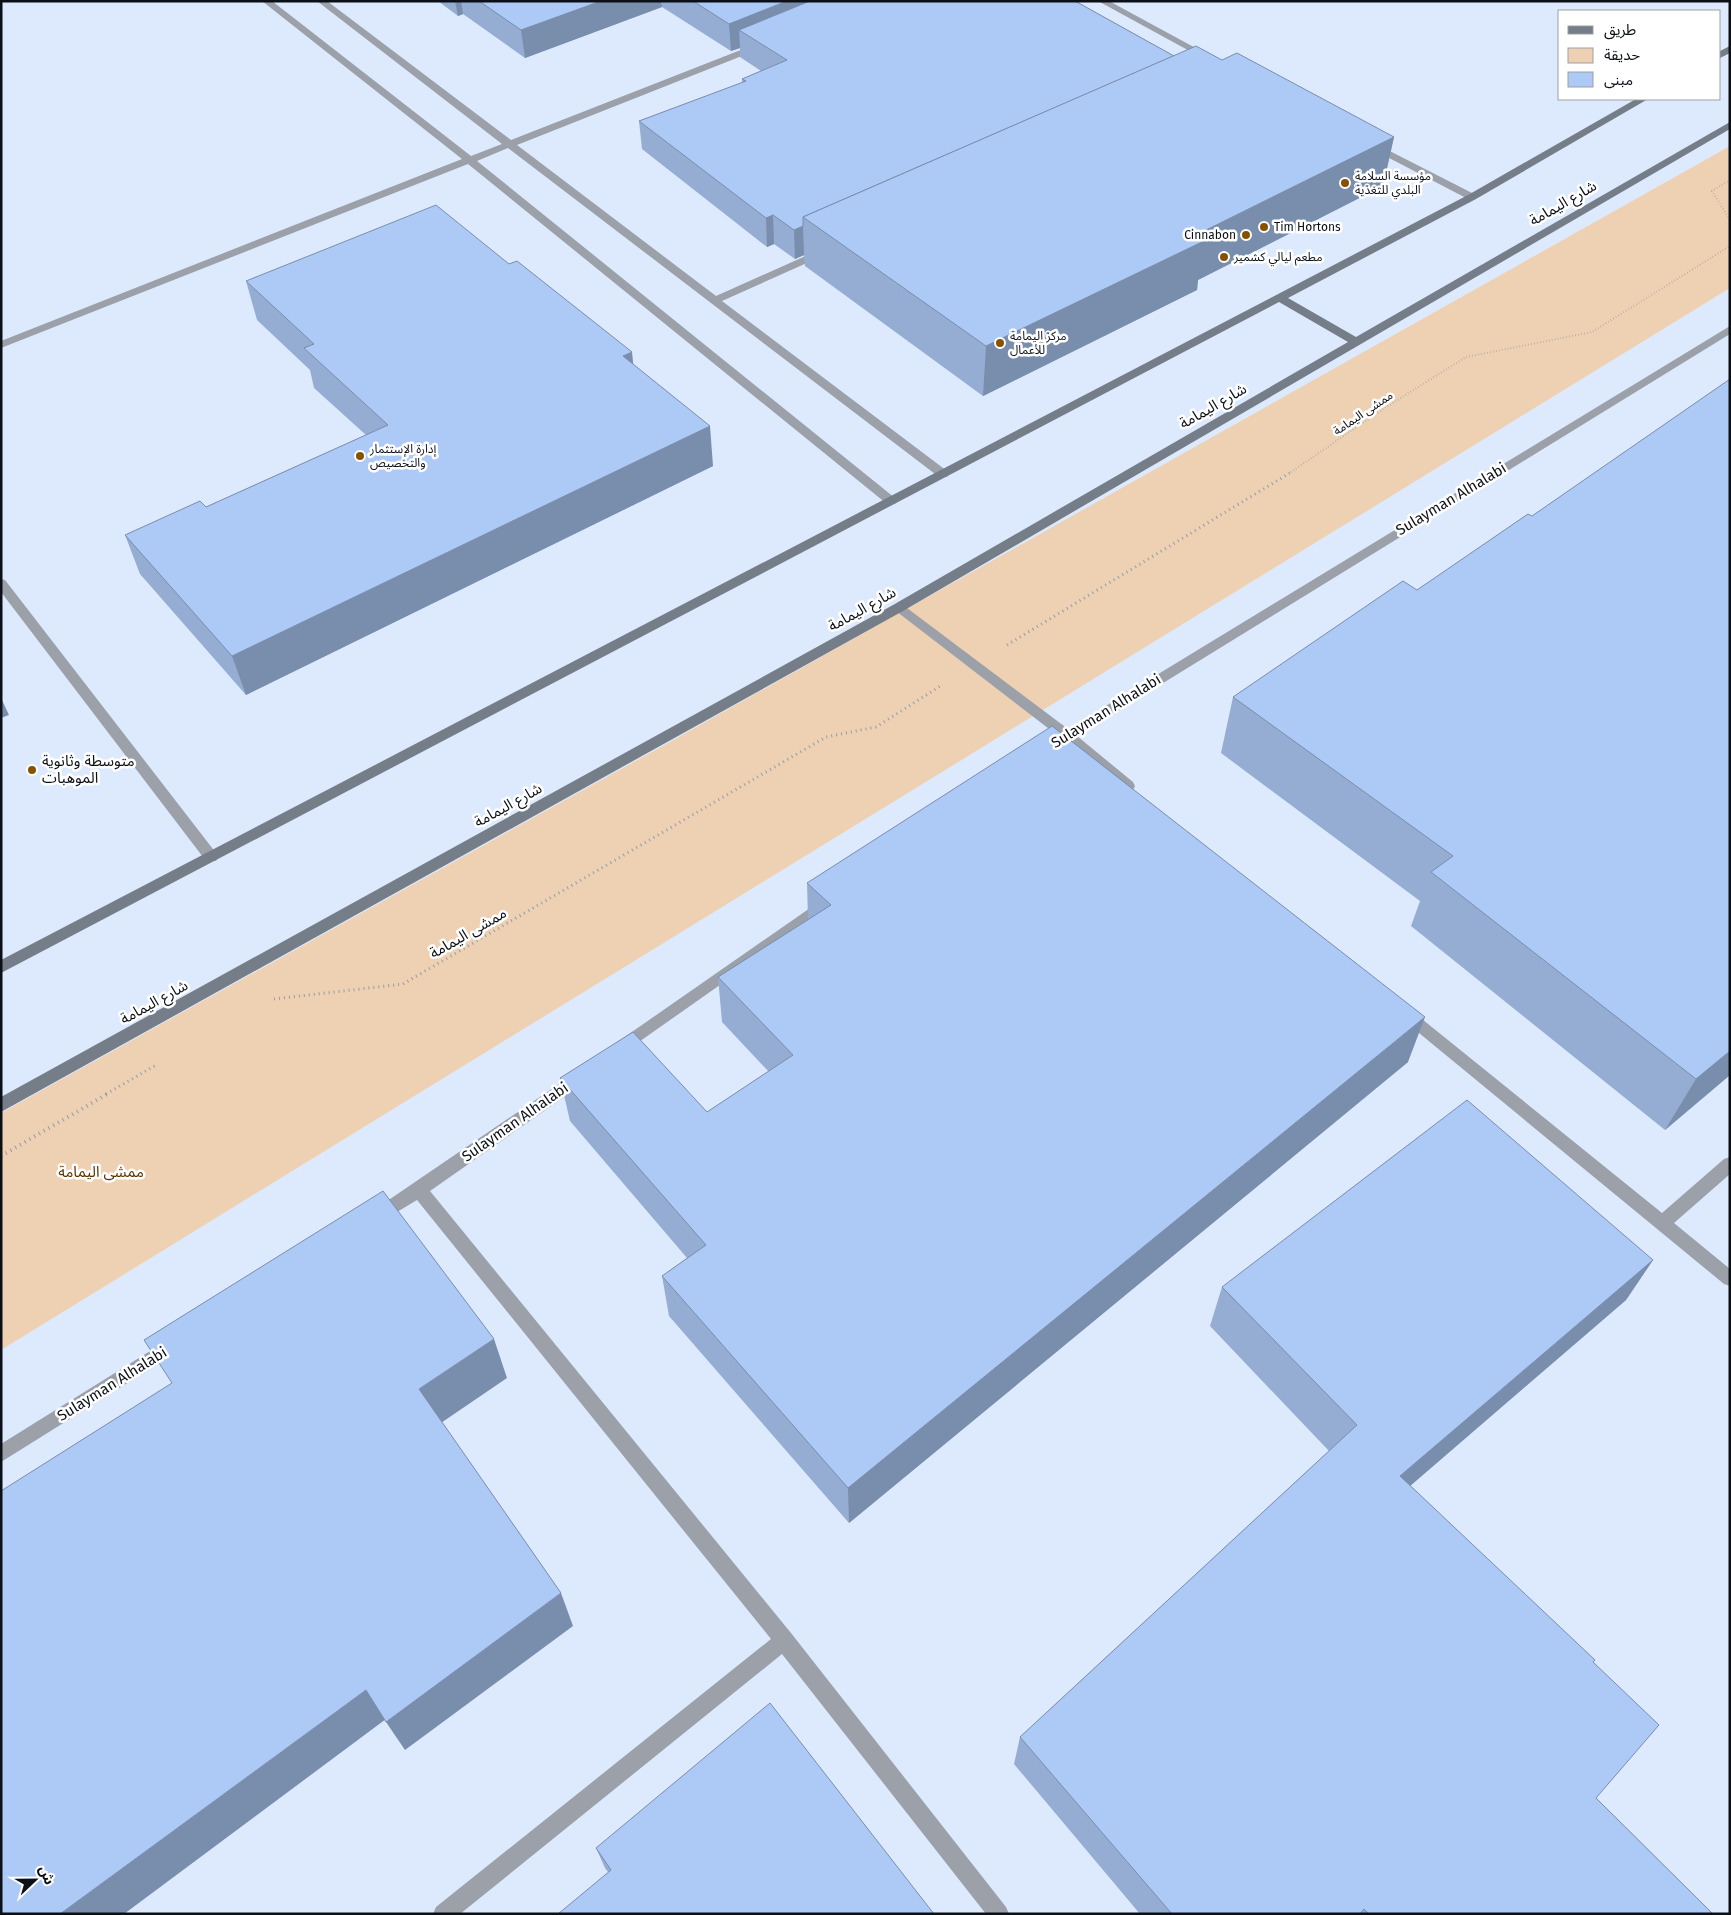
<svg xmlns="http://www.w3.org/2000/svg" width="1731" height="1915" font-family="'Fira Sans','Noto Sans Arabic',sans-serif">
  <style>
    .green { fill: #eed1b2 }
    .lines { fill: none; stroke-linecap: round; stroke-linejoin: round }
    .path-far2 { stroke: #929cab; stroke-width: 2; stroke-dasharray: 0.5 2.5; stroke-linecap: butt }
    .path-far1 { stroke: #929cab; stroke-width: 3; stroke-dasharray: 1 4; stroke-linecap: butt }
    .path { stroke: #929cab; stroke-width: 4; stroke-dasharray: 1 4.5; stroke-linecap: butt }
    .street { fill: #9ba0a9; fill-rule: evenodd }
    .secondary { fill: #757d89; fill-rule: evenodd }
    .wall { fill: #95add3 }
    .shaded-wall { fill: #798dac }
    .building { fill: #adc9f5; stroke: #798dac }
    .poi-dot { fill: #875200; stroke: #fff; stroke-width: 2 }
    .labels { text-anchor: middle; dominant-baseline: central; stroke-width: 5; stroke-linejoin: round; paint-order: stroke }
    .far-poi-label { font-size: 12px; fill: #0b0f16; stroke: #fff; text-anchor: start }
    .far-street-label { font-size: 12px; fill: #0b0f16; stroke: #fff }
    .street-label { font-size: 15px; fill: #0b0f16; stroke: #fff }
    .poi-label { font-size: 15px; fill: #0b0f16; stroke: #fff; text-anchor: start }
    .park-label { font-size: 15px; fill: #583400; stroke: #fff }
  </style>
  <rect width="100%" height="100%" fill="#ddeafe"/>
  <path class="green" d="M1730,146v142l-1729,1062v-237l676,-375z"/>
  <g class="lines">
    <g class="path-far2">
      <path d="M1730,180l-18,11 18,29"/>
      <path d="M1291,472l89,-61 86,-54 126,-25 138,-86"/>
    </g>
    <g class="path-far1">
      <path d="M1007,645l286,-174"/>
      <path d="M274,999l129,-15 423,-247 50,-10 66,-42"/>
      <path d="M106,1094l52,-30"/>
    </g>
    <path class="path" d="M1,1156l108,-63"/>
    <g class="street">
      <path d="M262,1h10l199,155 31,-12 -185,-143h10l184,139 245,-96h6v4l-245,97 199,151 103,-46h8v4l-105,47 225,170 2,3 -2,3h-8l-431,-329 -31,13 418,337 2,3 -2,3h-8l-419,-340 -467,184v-7l461,-182z"/>
      <path d="M1098,1h11l105,57 -8,2z"/>
      <path d="M1372,142l104,53 1,2 -5,3 -4,-1 -100,-52v-4z"/>
      <path d="M1730,326v8l-653,402 56,46 2,4 -2,4h-10l-57,-47 -12,7h-10l-2,-3 15,-12 -165,-127 1,-3h10l165,124z"/>
      <path d="M1,579l4,1 211,273 2,4 -2,4h-10l-205,-269z"/>
      <path d="M823,899l5,2 2,4 -2,4 -202,142 -5,2 -5,-2 -3,-4 3,-4z"/>
      <path d="M1407,1009l5,2 250,202 62,-54 6,-2v17l-56,49 56,46v17l-6,-2 -322,-265 -3,-4 3,-4z"/>
      <path d="M578,1071l6,2 2,5 -2,5 -154,108 361,442 215,274 3,7h-23l-204,-260 -322,260h-27l3,-7 335,-268 -354,-439 -40,24 -6,-2 -2,-5 2,-5z"/>
      <path d="M171,1338l6,2 3,6 -3,6 -176,110v-18z"/>
    </g>
    <g class="secondary">
      <path d="M1730,46v7l-10,5v-7z"/>
      <path d="M1636,99h12l-172,100 -188,99 68,39 374,-215v7l-827,482 -902,501v-15l892,-492 455,-263 -69,-40 -1278,671v-13l1467,-765z"/>
    </g>
  </g>
  <g class="wall">
    <path d="M438,1h637l99,55 48,4 172,77 -11,49 -185,94 -1,10 -214,106 -178,-130 -1,-11 -9,4 -21,-15 -7,3 -125,-98 -3,-28 103,-38v-4l19,-8 -21,-14v-9l-9,3 -69,-44 -137,51 -62,-44 -5,2z"/>
    <path d="M246,281l387,83 80,102 -467,229 -106,-121 -15,-39 81,-28 160,-72 -52,-47 -4,-18 -53,-50z"/>
    <path d="M1532,516l198,559 -65,55 -254,-204 9,-25 -199,-148 12,-56 184,-107z"/>
    <path d="M807,883l601,179 -559,461 -180,-207 -7,-40 25,-18 -117,-137 -10,-43 147,34 62,-40 -47,-50 -4,-45 90,-57z"/>
    <path d="M1653,1260l-27,40 -216,186 183,176 3,136 117,116h-573l-126,-150 6,-27 309,-286 -119,-125 12,-39z"/>
    <path d="M596,1848l338,66 -326,-42 -3,-4z"/>
  </g>
  <g class="shaded-wall">
    <path d="M455,1h6l2,13 -5,2z"/>
    <path d="M601,1h60l1,6 -137,51 -4,-28z"/>
    <path d="M787,1h52l-100,29 1,18 -9,3 -2,-27z"/>
    <path d="M1394,137l-11,49 -185,94 -1,10 -214,106 3,-50 210,-111z"/>
    <path d="M773,215l1,29 -7,3 -1,-29z"/>
    <path d="M803,226l1,29 -9,4 -1,-29z"/>
    <path d="M632,352l4,39 -13,-35z"/>
    <path d="M710,426l3,40 -467,229 -14,-39z"/>
    <path d="M1,698l8,17 -8,3z"/>
    <path d="M1425,1017l-17,45 -559,461 -1,-35z"/>
    <path d="M1730,1051v24l-65,55 31,-51z"/>
    <path d="M1653,1260l-27,40 -245,211 19,-35z"/>
    <path d="M494,1339l13,39 -72,49 -16,-38z"/>
    <path d="M561,1593l12,33 -168,124 -19,-28z"/>
    <path d="M366,1690l20,29 -262,195h-64z"/>
  </g>
  <g class="building">
    <path d="M479,1h122l-80,29z"/>
    <path d="M693,1h94l-58,23z"/>
    <path d="M810,1h265l99,55 -371,161v9l-9,4 -21,-15 -7,3 -127,-97 107,-40 -4,-2 45,-19 -48,-30z"/>
    <path d="M1196,46l26,14 15,-7 157,84 -198,98 8,6 -218,105 -183,-129z"/>
    <path d="M436,205l73,59 8,-3 115,91 -9,4 87,70 -478,230 -107,-121 75,-34 6,6 182,-82 -84,-77 10,-4 -68,-63z"/>
    <path d="M1730,379v672l-34,28 -265,-207 22,-16 -220,-159 170,-116 14,9 111,-76 4,2z"/>
    <path d="M1052,726l373,291 -577,471 -186,-212 44,-31 -146,-167 73,-46 74,80 86,-57 -75,-78 113,-72 -24,-22z"/>
    <path d="M1467,1100l186,160 -253,216 195,184 -2,2 66,63 -63,73 117,116h-344l-5,-5 -4,5h-188l-152,-177 337,-312 -135,-138z"/>
    <path d="M383,1191l111,148 -75,50 142,204 -175,129 -20,-32 -306,224h-59v-423l171,-108 -28,-43z"/>
    <path d="M770,1703l164,211h-376l53,-44 -15,-22z"/>
  </g>
  <g class="poi-dot">
    <circle cx="1345" cy="183" r="5"/>
    <circle cx="1264" cy="227" r="5"/>
    <circle cx="1246" cy="235" r="5"/>
    <circle cx="1224" cy="257" r="5"/>
    <circle cx="1000" cy="343" r="5"/>
    <circle cx="360" cy="456" r="5"/>
    <circle cx="32" cy="770" r="5"/>
  </g>
  <g class="labels">
    <g class="far-poi-label">
      <text x="1355" y="176">مؤسسة السلامة<tspan x="1355" dy="14">البلدي للتغذية</tspan></text>
      <text x="1274" y="227">Tim Hortons</text>
      <text x="1236" y="235" text-anchor="end">Cinnabon</text>
      <text x="1234" y="257">مطعم ليالي كشمير</text>
      <text x="1010" y="336">مركز اليمامة<tspan x="1010" dy="14">للأعمال</tspan></text>
      <text x="370" y="449">إدارة الإستثمار<tspan x="370" dy="14">والتخصيص</tspan></text>
    </g>
    <g class="far-street-label">
      <text transform="translate(1363 413) rotate(-34)">ممشى اليمامة</text>
    </g>
    <g class="street-label">
      <text transform="translate(1563 203) rotate(-30)">شارع اليمامة</text>
      <text transform="translate(1213 406) rotate(-30)">شارع اليمامة</text>
      <text transform="translate(1451 499) rotate(-31)">Sulayman Alhalabi</text>
      <text transform="translate(862 609) rotate(-29)">شارع اليمامة</text>
      <text transform="translate(1106 711) rotate(-32)">Sulayman Alhalabi</text>
      <text transform="translate(508 805) rotate(-29)">شارع اليمامة</text>
      <text transform="translate(468 933) rotate(-30)">ممشى اليمامة</text>
      <text transform="translate(154 1002) rotate(-29)">شارع اليمامة</text>
      <text transform="translate(515 1122) rotate(-35)">Sulayman Alhalabi</text>
      <text transform="translate(112 1384) rotate(-32)">Sulayman Alhalabi</text>
    </g>
    <g class="poi-label">
      <text x="42" y="761">متوسطة وثانوية<tspan x="42" dy="17">الموهبات</tspan></text>
    </g>
    <g class="park-label">
      <text x="101" y="1172">ممشى اليمامة</text>
    </g>
  </g>
  <rect width="1731" height="1915" fill="none" stroke="#0b0f16" stroke-width="5"/>
  <rect x="1558" y="10" width="162" height="90" fill="#ffffff" stroke="#9d9fa2"/>
  <rect x="1568" y="26" width="25" height="8" fill="#757d89" stroke="#9d9fa2"/>
  <text x="1604" y="35" font-size="15" fill="#0b0f16">طريق</text>
  <rect x="1568" y="48" width="25" height="15" fill="#eed1b2" stroke="#9d9fa2"/>
  <text x="1604" y="60" font-size="15" fill="#0b0f16">حديقة</text>
  <rect x="1568" y="72" width="25" height="15" fill="#adc9f5" stroke="#9d9fa2"/>
  <text x="1604" y="85" font-size="15" fill="#0b0f16">مبنى</text>
  <g transform="translate(35 1880) rotate(68)" stroke="#ffffff" stroke-width="4" paint-order="stroke">
  <path d="M0-4L9 19L0 12L-9 19Z" fill="#0b0f16"/>
  <text y="-8" font-size="14" font-weight="bold" text-anchor="middle" fill="#0b0f16">ش</text>
  </g>
</svg>
